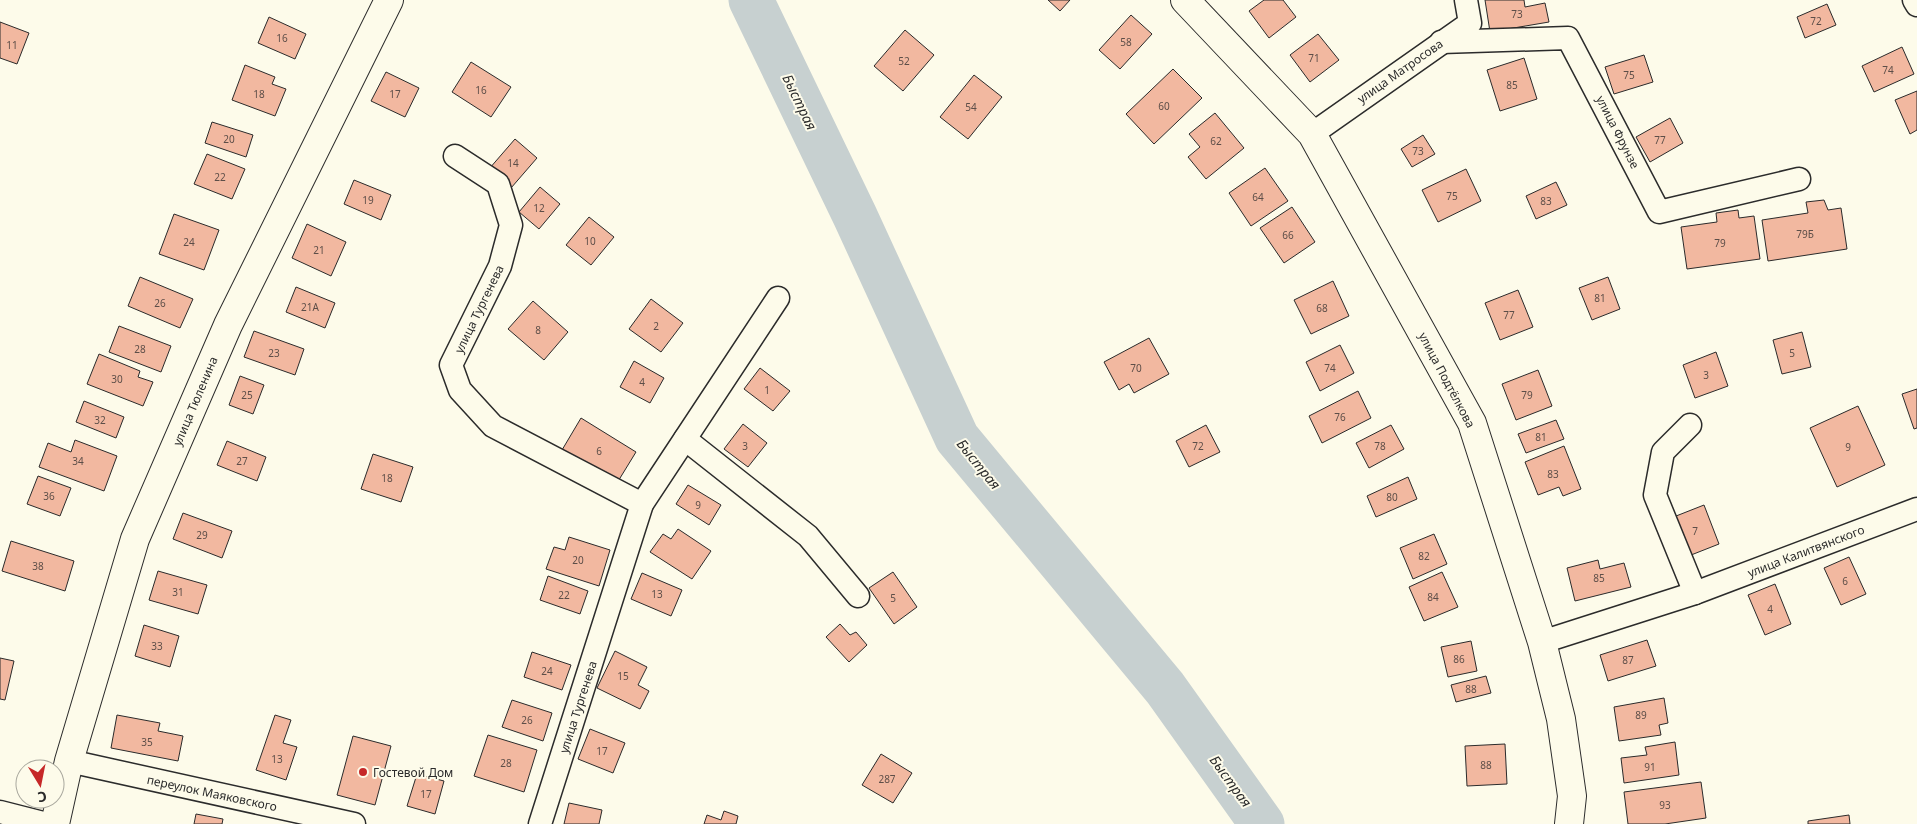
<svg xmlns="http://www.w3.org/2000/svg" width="1917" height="824" font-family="'Noto Sans',sans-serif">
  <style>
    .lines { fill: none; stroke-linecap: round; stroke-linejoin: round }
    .river { stroke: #c7d0d0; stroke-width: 45 }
    .building { fill: #f2b8a0; stroke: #2b2b2b }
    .minor-casing { stroke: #2b2b2b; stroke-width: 25 }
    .tertiary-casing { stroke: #2b2b2b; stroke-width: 30 }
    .secondary-casing { stroke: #2b2b2b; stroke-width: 30 }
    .minor { stroke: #fdfbea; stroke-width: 22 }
    .tertiary { stroke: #fdfbea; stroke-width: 28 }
    .secondary { stroke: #fdfbea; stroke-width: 28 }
    .poi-dot { fill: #c62828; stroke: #fdfbea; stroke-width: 2 }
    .labels { text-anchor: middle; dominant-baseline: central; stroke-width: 4; stroke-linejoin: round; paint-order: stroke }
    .number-label { font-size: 10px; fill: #5d4e48 }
    .street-label { font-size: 12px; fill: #2b2b2b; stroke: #fdfbea }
    .poi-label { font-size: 12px; fill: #2b2b2b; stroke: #fdfbea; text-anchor: start }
    .water-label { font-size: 14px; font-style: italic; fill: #2b2b2b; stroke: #fdfbea }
  </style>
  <rect width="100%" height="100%" fill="#fdfbea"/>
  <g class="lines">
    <path class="river" d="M751,0l104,216 102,222 208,250 97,136"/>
  </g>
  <g class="building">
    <path d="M1048,0h22l-10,11z"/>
    <path d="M1264,0h19l13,17 -27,21 -20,-27z"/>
    <path d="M1485,0h39l1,7 20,-4 4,19 -59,10z"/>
    <path d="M1827,4l9,21 -31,13 -8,-21z"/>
    <path d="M1131,15l21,19 -32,35 -21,-19z"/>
    <path d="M269,17l37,17 -11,25 -37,-16z"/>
    <path d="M0,22l29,11 -12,31 -17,-6z"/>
    <path d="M905,30l29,25 -31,36 -29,-25z"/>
    <path d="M1318,34l21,26 -29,22 -20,-27z"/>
    <path d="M1902,47l12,27 -40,18 -12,-26z"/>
    <path d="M1644,55l9,27 -39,12 -9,-27z"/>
    <path d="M1524,58l13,41 -37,12 -13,-41z"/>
    <path d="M471,62l40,25 -20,30 -39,-25z"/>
    <path d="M245,65l30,12 -3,7 14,5 -11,27 -43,-16z"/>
    <path d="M1173,69l29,29 -48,46 -28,-30z"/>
    <path d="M386,72l33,16 -14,29 -34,-16z"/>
    <path d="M974,75l28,22 -34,42 -28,-22z"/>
    <path d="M1917,91v39l-7,4 -15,-34z"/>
    <path d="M1215,113l29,35 -38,31 -18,-22 12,-10 -11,-13z"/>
    <path d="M1670,118l13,25 -33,19 -14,-25z"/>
    <path d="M212,122l41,13 -7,22 -41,-14z"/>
    <path d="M1423,135l12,19 -23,13 -11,-18z"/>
    <path d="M515,139l22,19 -26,30 -22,-19z"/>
    <path d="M207,154l38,15 -13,30 -38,-15z"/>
    <path d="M1265,168l23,33 -37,25 -22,-33z"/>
    <path d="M1466,169l15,32 -43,21 -16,-32z"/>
    <path d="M354,180l37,15 -10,25 -37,-16z"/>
    <path d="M1556,182l11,23 -31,14 -10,-23z"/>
    <path d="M540,187l20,17 -21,25 -20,-17z"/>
    <path d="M1824,200l4,10 13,-2 6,41 -79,12 -6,-41 46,-7 -2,-11z"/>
    <path d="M1292,207l23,35 -31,21 -24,-35z"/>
    <path d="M1738,210l1,8 15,-2 6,43 -73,10 -6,-42 36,-5 -1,-9z"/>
    <path d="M174,214l45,16 -15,40 -45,-16z"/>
    <path d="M589,217l25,20 -23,28 -25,-20z"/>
    <path d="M307,224l39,18 -15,34 -39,-18z"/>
    <path d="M140,277l53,22 -13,29 -52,-22z"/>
    <path d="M1608,277l12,32 -28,11 -13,-32z"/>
    <path d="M1333,281l16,35 -38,18 -17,-34z"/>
    <path d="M296,287l39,16 -10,25 -39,-16z"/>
    <path d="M1518,290l15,37 -33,13 -15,-37z"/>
    <path d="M651,299l32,24 -22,29 -32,-23z"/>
    <path d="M533,301l35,31 -24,28 -36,-31z"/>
    <path d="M119,326l52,20 -10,26 -52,-20z"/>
    <path d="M254,331l50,18 -9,26 -51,-18z"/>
    <path d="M1802,332l9,35 -29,7 -9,-34z"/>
    <path d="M1149,338l20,36 -35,19 -5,-9 -10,6 -15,-28z"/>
    <path d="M1340,345l14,28 -34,18 -14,-29z"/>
    <path d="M1716,352l12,34 -33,12 -12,-33z"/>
    <path d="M99,354l41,17 -2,6 15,5 -10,24 -56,-22z"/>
    <path d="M634,361l30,17 -14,25 -30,-16z"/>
    <path d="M760,368l30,23 -17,20 -29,-22z"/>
    <path d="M1538,370l14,36 -36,14 -14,-36z"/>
    <path d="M240,376l24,9 -11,29 -24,-9z"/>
    <path d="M1917,389v39l-3,1 -12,-35z"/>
    <path d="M1358,391l13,27 -49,25 -13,-27z"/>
    <path d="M84,401l40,16 -8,21 -40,-16z"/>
    <path d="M1858,406l27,59 -48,22 -27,-59z"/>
    <path d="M581,418l55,34 -19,31 -55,-33z"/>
    <path d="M1556,420l8,19 -38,14 -8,-19z"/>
    <path d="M743,424l24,19 -19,24 -24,-18z"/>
    <path d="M1206,425l14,27 -31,15 -13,-26z"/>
    <path d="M1391,425l13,24 -35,19 -13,-25z"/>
    <path d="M75,440l42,16 -13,35 -65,-24 9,-24 23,9z"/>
    <path d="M227,441l39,16 -9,24 -40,-16z"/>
    <path d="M1564,446l17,43 -18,7 -4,-9 -21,8 -13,-33z"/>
    <path d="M373,454l40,13 -12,35 -40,-13z"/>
    <path d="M38,476l33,12 -11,28 -33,-12z"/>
    <path d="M1408,477l9,22 -41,18 -9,-21z"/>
    <path d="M688,485l33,20 -12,20 -33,-21z"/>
    <path d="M1704,505l15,39 -33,13 -15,-39z"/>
    <path d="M183,513l49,18 -10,27 -49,-19z"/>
    <path d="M678,529l33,22 -19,28 -42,-27 13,-18 8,5z"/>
    <path d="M1434,534l13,30 -34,15 -13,-31z"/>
    <path d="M569,537l41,13 -11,36 -53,-17 8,-22 11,3z"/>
    <path d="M11,541l63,20 -9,30 -63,-20z"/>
    <path d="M1849,557l17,37 -25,11 -17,-37z"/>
    <path d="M1598,560l2,9 24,-6 7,24 -56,14 -8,-33z"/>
    <path d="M158,571l49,14 -9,29 -49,-14z"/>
    <path d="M893,572l24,35 -23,17 -25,-36z"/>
    <path d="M1442,572l16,35 -34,14 -15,-34z"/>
    <path d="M642,573l40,17 -11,26 -40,-17z"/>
    <path d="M548,576l40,15 -8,23 -40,-14z"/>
    <path d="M1775,584l16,40 -26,11 -17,-40z"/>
    <path d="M840,624l10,11 6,-3 11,13 -18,17 -23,-25z"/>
    <path d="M144,625l35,11 -9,31 -35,-11z"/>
    <path d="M1647,640l9,26 -48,15 -8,-26z"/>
    <path d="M1471,641l6,30 -29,6 -7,-30z"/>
    <path d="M615,651l32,16 -9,18 11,6 -9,18 -43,-21z"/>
    <path d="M532,652l39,13 -9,25 -38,-13z"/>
    <path d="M0,658l14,3 -9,39 -5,-1z"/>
    <path d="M1486,676l5,17 -35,9 -5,-17z"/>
    <path d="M1664,698l4,25 -9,2 2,10 -42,6 -5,-34z"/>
    <path d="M512,700l40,13 -9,28 -41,-14z"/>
    <path d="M117,715l43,8 -2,8 25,5 -5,25 -67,-13z"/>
    <path d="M275,715l16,5 -8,23 14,4 -11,33 -30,-10z"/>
    <path d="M590,729l35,14 -12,30 -35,-14z"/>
    <path d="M488,735l49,15 -13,42 -50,-16z"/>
    <path d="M353,736l38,10 -16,59 -38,-10z"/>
    <path d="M1675,742l4,33 -55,8 -3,-25 26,-3 -2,-8z"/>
    <path d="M1505,744l2,40 -40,2 -2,-40z"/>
    <path d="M881,754l31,19 -19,30 -31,-18z"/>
    <path d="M417,774l27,7 -9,33 -28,-8z"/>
    <path d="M1701,782l5,36 -41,6h-37l-4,-32z"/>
    <path d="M569,803l33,7 -3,14h-35z"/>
    <path d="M724,811l14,5 -2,8h-32l3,-9 14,5z"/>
    <path d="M196,814l27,5 -1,5h-28z"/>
    <path d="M1849,815l1,9h-42v-3z"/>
  </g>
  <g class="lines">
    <defs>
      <g id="minor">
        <path d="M1914,0l3,5"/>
        <path d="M1441,42l127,-4 91,174 140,-33"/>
        <path d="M1312,134l158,-111 -4,-23"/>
        <path d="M455,156l43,28 13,41 -11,41 -49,99 9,25 33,36 149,78"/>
        <path d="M1690,425l-27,27 -8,43 40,98"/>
        <path d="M685,439l123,97 50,60"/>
        <path d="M1542,642l153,-49 222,-84"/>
        <path d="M69,761l285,63"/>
        <path d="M0,812l47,12"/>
        <path d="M540,824l102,-320 136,-206"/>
      </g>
      <path id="tertiary" d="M55,824l14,-63 66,-222 93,-214 161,-325"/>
      <path id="secondary" d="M1185,0l127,134 160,289 70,219 19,77 11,77 -3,28"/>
    </defs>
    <use href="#minor" class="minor-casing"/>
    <use href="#tertiary" class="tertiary-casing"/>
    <use href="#secondary" class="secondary-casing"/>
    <use href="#minor" class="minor"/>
    <use href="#tertiary" class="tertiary"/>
    <use href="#secondary" class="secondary"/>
  </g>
  <circle class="poi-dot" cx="363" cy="772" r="5"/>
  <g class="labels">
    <g class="number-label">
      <text x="1517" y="14">73</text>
      <text x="1816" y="21">72</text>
      <text x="282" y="38">16</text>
      <text x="1126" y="42">58</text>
      <text x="12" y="45">11</text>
      <text x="1314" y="58">71</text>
      <text x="904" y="61">52</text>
      <text x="1888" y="70">74</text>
      <text x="1629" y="75">75</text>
      <text x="1512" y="85">85</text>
      <text x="481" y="90">16</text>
      <text x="259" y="94">18</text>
      <text x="395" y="94">17</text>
      <text x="1164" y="106">60</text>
      <text x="971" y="107">54</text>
      <text x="229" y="139">20</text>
      <text x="1660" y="140">77</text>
      <text x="1216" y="141">62</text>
      <text x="1418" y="151">73</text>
      <text x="513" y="163">14</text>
      <text x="220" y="177">22</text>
      <text x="1452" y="196">75</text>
      <text x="1258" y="197">64</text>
      <text x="368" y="200">19</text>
      <text x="1546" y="201">83</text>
      <text x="539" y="208">12</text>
      <text x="1805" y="234">79Б</text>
      <text x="1288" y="235">66</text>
      <text x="590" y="241">10</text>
      <text x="189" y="242">24</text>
      <text x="1720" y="243">79</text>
      <text x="319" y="250">21</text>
      <text x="1600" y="298">81</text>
      <text x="160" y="303">26</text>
      <text x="310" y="307">21А</text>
      <text x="1322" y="308">68</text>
      <text x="1509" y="315">77</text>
      <text x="656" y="326">2</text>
      <text x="538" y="330">8</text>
      <text x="140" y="349">28</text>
      <text x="274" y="353">23</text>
      <text x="1792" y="353">5</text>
      <text x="1136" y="368">70</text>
      <text x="1330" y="368">74</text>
      <text x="1706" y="375">3</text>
      <text x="117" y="379">30</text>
      <text x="642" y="382">4</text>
      <text x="767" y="390">1</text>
      <text x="247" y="395">25</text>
      <text x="1527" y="395">79</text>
      <text x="1340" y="417">76</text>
      <text x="100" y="420">32</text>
      <text x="1541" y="437">81</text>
      <text x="745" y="446">3</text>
      <text x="1198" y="446">72</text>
      <text x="1380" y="446">78</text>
      <text x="1848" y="447">9</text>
      <text x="599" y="451">6</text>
      <text x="78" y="461">34</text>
      <text x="242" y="461">27</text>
      <text x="1553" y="474">83</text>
      <text x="387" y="478">18</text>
      <text x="49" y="496">36</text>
      <text x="1392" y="497">80</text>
      <text x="698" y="505">9</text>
      <text x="1695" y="531">7</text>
      <text x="202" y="535">29</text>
      <text x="1424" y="556">82</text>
      <text x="578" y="560">20</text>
      <text x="38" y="566">38</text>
      <text x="1599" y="578">85</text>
      <text x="1845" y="581">6</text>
      <text x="178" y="592">31</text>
      <text x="657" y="594">13</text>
      <text x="564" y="595">22</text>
      <text x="1433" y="597">84</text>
      <text x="893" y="598">5</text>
      <text x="1770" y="609">4</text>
      <text x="157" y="646">33</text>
      <text x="1459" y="659">86</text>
      <text x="1628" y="660">87</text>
      <text x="547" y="671">24</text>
      <text x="623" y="676">15</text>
      <text x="1471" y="689">88</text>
      <text x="1641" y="715">89</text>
      <text x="527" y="720">26</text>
      <text x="147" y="742">35</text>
      <text x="602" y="751">17</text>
      <text x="277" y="759">13</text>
      <text x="506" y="763">28</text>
      <text x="1486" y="765">88</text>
      <text x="1650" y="767">91</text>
      <text x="887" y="779">287</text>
      <text x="426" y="794">17</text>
      <text x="1665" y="805">93</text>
    </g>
    <g class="street-label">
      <text transform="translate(1400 71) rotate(-35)">улица Матросова</text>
      <text transform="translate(1618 132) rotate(63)">улица Фрунзе</text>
      <text transform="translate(479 309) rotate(-64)">улица Тургенева</text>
      <text transform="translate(1447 380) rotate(62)">улица Подтёлкова</text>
      <text transform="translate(195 401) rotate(-67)">улица Тюленина</text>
      <text transform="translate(1806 551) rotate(-21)">улица Калитвянского</text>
      <text transform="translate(578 707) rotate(-72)">улица Тургенева</text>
      <text transform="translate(212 793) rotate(12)">переулок Маяковского</text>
    </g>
    <g class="poi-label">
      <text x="373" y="772">Гостевой Дом</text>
    </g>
    <g class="water-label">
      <text transform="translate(800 102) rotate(64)">Быстрая</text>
      <text transform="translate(979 464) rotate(51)">Быстрая</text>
      <text transform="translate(1231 781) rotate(54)">Быстрая</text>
    </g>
  </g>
  <g transform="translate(40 784) rotate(170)"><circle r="24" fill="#fdfbea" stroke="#a9a89e"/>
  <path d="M0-4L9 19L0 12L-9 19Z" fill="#c62828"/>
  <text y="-8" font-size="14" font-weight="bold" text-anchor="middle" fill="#2b2b2b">С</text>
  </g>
</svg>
